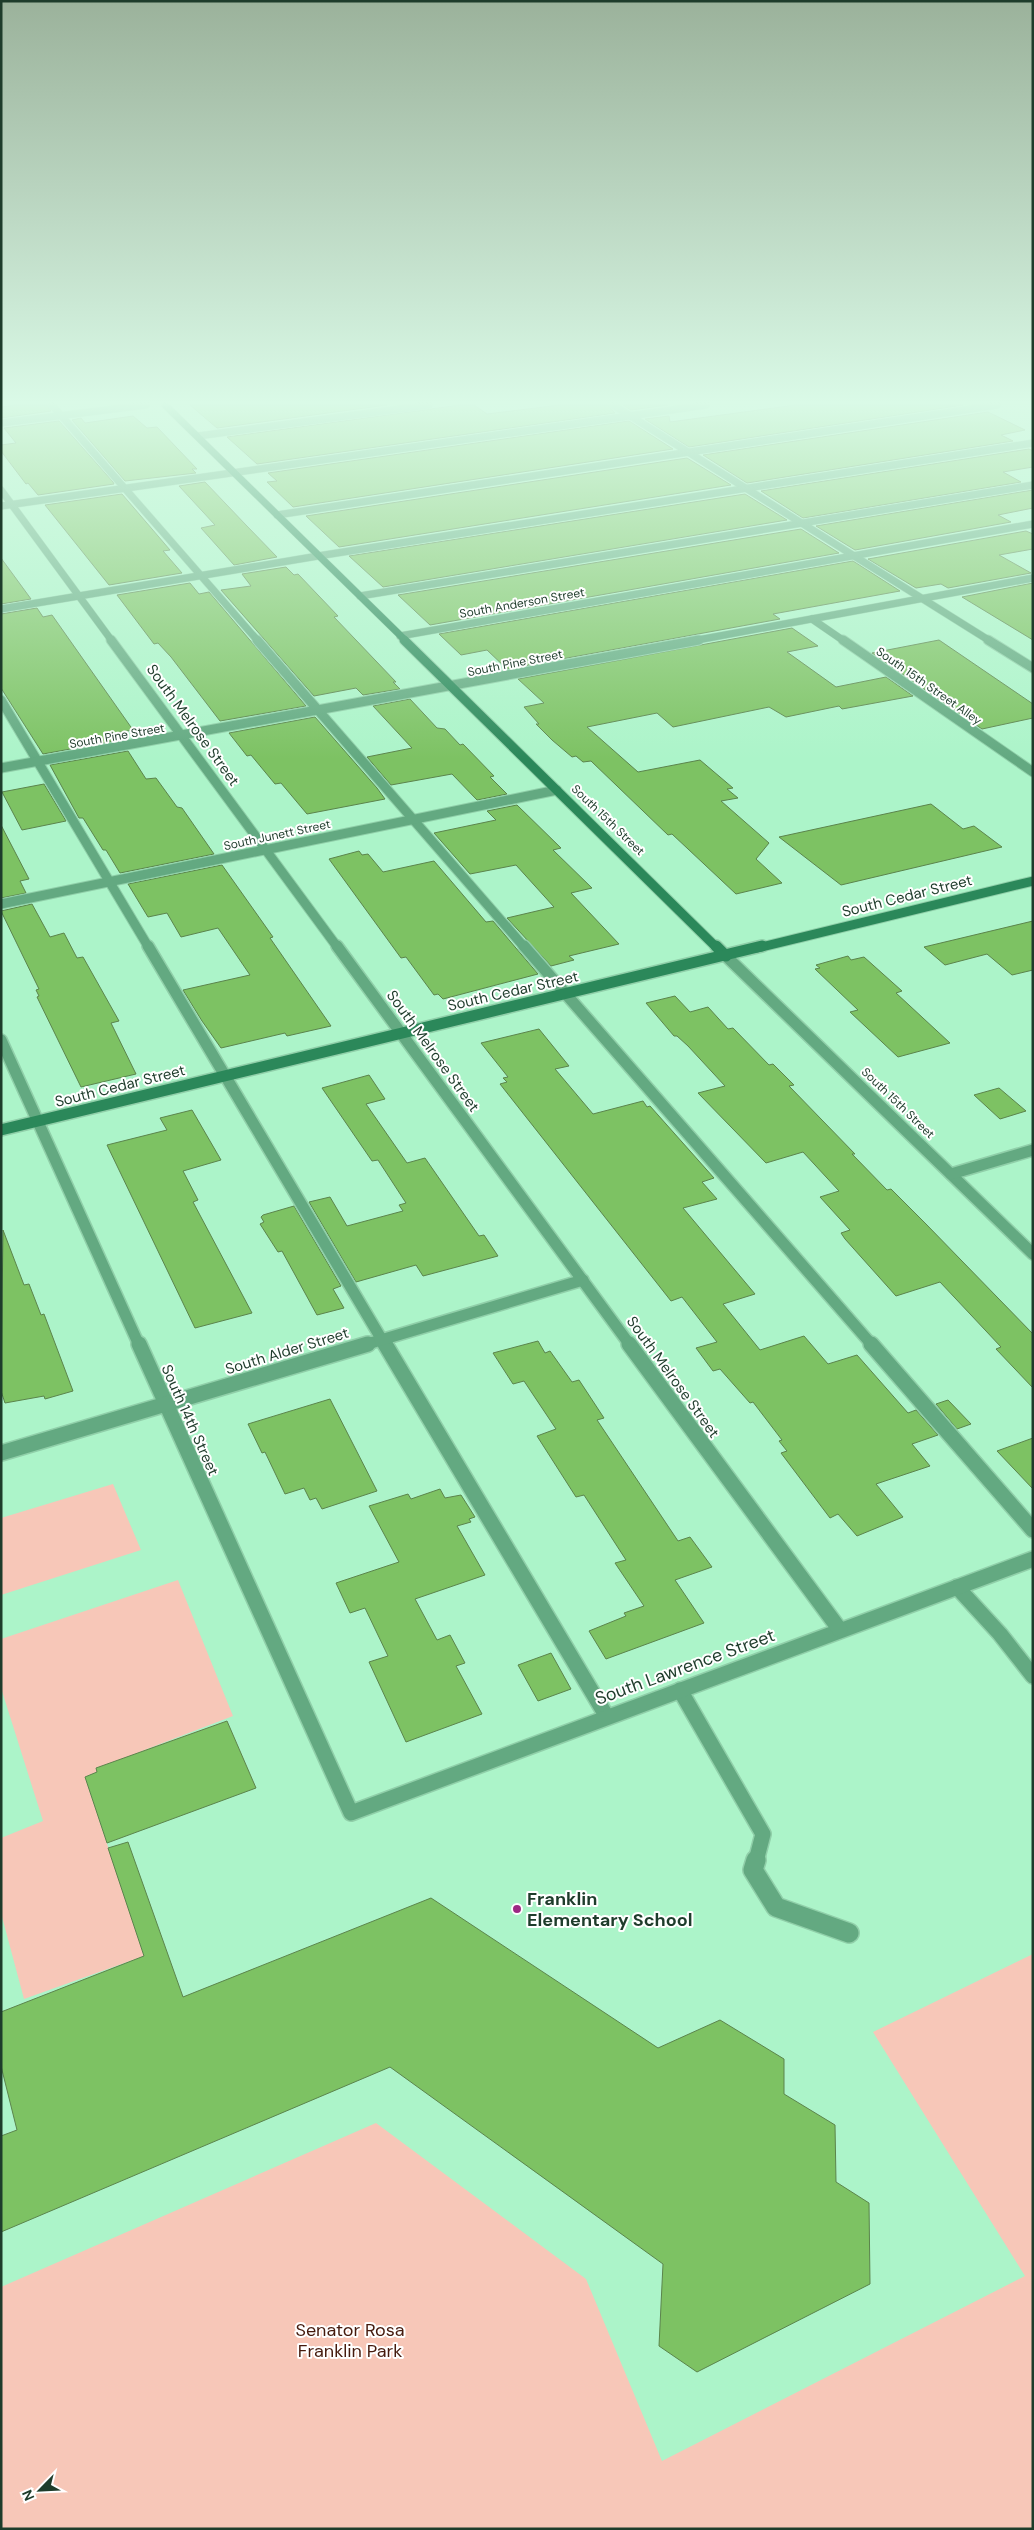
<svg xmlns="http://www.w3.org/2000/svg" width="1034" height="2530" font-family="'DM Sans',sans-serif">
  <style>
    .green { fill: #f7c7b8 }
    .building { fill: #7dc263; stroke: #5b844c }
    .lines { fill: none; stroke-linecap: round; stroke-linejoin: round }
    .lane-far4-casing { stroke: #90cfa9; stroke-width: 8 }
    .lane-far3-casing { stroke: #90cfa9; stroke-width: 11 }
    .lane-far2-casing { stroke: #90cfa9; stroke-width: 14 }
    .lane-far1-casing { stroke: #90cfa9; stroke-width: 18 }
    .lane-casing { stroke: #90cfa9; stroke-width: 22 }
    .street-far3-casing { stroke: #90cfa9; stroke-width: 8 }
    .street-far2-casing { stroke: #90cfa9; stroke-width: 11 }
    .street-far1-casing { stroke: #90cfa9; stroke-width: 14 }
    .street-casing { stroke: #90cfa9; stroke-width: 18 }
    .secondary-far2-casing { stroke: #90cfa9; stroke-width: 8 }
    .secondary-far1-casing { stroke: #90cfa9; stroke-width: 11 }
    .secondary-casing { stroke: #90cfa9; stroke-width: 14 }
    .lane-far4 { stroke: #63a981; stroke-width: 7 }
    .lane-far3 { stroke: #63a981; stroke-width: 9 }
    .lane-far2 { stroke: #63a981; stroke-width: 11 }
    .lane-far1 { stroke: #63a981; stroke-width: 15 }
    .lane { stroke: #63a981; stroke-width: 19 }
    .street-far3 { stroke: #63a981; stroke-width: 7 }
    .street-far2 { stroke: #63a981; stroke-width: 9 }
    .street-far1 { stroke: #63a981; stroke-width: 11 }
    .street { stroke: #63a981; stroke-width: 15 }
    .secondary-far2 { stroke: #2b885a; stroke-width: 7 }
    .secondary-far1 { stroke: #2b885a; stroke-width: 9 }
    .secondary { stroke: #2b885a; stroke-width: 11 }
    .poi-dot { fill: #9d2984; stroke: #fff; stroke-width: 2 }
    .labels { text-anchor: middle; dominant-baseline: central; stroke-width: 4; stroke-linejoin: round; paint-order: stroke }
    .far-street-label { font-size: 12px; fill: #1e3c2b; stroke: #fff }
    .street-label { font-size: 15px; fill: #1e3c2b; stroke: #fff }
    .near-street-label { font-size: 18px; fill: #1e3c2b; stroke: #fff }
    .near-poi-label { font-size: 18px; font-weight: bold; fill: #1e3c2b; stroke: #fff; text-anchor: start }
    .near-park-label { font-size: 18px; fill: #451a0d; stroke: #fff }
  </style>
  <rect width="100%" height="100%" fill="#acf4c9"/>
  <g class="green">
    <path d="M113,1484l28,66 -140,45v-77z"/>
    <path d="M178,1580l55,136 -99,38 93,-33 29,67 -159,-16 -12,5 59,179 -120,43 -23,-86v-75l42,-17 -42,-133v-49z"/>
    <path d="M1033,1954v575h-1032v-242l375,-164 210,156 76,182 363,-185 -152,-244z"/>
  </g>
  <g class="building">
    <path d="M18,405h29l4,6 -50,7v-11z"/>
    <path d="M190,405h197l-170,23z"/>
    <path d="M460,405h14l13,9 73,-9h48l7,8 -358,51 -30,-27z"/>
    <path d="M623,405h45l-37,5z"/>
    <path d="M796,405h167l-274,42 -44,-28 24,-3 1,6z"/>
    <path d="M988,412l37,18 -24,5 12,6 -266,42 -44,-28z"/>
    <path d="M133,416l14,12 10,-1 40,42h-5l4,4 -71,8 -53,-61 9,-2 4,5z"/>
    <path d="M59,421l54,61 1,2 -76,11 -10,-12 -2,1 -25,-33v-6l15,-2 -12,-15z"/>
    <path d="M629,421l44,28 -380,58 -26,-25 10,-1 -9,-8z"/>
    <path d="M1029,449l4,2v16l-30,5 18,10 -218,36 -42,-27z"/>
    <path d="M687,458l44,27 -392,62 -33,-31z"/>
    <path d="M205,482l41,43 31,32 -43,8 -33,-37 14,-3 -36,-39z"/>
    <path d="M1033,490v18l-35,7 13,7 -156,28 -39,-24z"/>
    <path d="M122,494l48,56 -7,1 19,22 -73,12 -64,-80z"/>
    <path d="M745,494l42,26 -404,67 -34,-31z"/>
    <path d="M801,529l38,24 -409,72 -32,-30z"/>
    <path d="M1026,531l7,3v15l-34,6 32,18 -83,15 -7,-4 -25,4 -48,-29z"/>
    <path d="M1,558l30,41 -30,5z"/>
    <path d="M853,561l47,30 -127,23 7,5 -273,50 -20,-19 -26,5 -22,-21z"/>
    <path d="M286,567l8,8 4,-1 40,42 -4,1 62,65h-3l7,7 -37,6 -7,-7 -42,8 -93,-106 30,-4 -9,-12z"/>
    <path d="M190,583l9,11 10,-2 97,114 -86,15 -49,-64 -13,-14 -4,1 -37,-49z"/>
    <path d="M1033,583v57l-71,-43z"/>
    <path d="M37,608l6,9 9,-2 81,115 -17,3 4,7 -77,14 -42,-66v-74z"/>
    <path d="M792,628l26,18 -31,6 49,35 50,-10 27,19 -71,13 -3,-3 -53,11 -17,-10 -96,20 -16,-14 -70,14 51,45 62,-12 33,28 -6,1 11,9 -17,3 48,42 -13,16 26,24 -46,11 -64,-60 -4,1 -77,-74 -8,1 -7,-6 -4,1 -20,-17 -16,-16h3l-15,-17 20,-4 -26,-24z"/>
    <path d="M939,640l94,64v14l-51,11 -110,-76z"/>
    <path d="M410,699l27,29 8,1 15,16 3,-1 31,32 -4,1 17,17 -30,6 -25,-26 -61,11 -24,-28 45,-9 -39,-42z"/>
    <path d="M315,717l62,71 8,11 -78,15 -26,-31 -6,1 -24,-29 -4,1 -18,-23z"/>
    <path d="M128,751l18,28 10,-1 21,29 5,1 32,46 -94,19 -14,-23h-3l-20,-32h-4l-29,-53z"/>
    <path d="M44,784l22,37 -44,9 -20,-38z"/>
    <path d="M931,804l32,25 11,-3 28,21 -161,38 -62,-48z"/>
    <path d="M517,805l44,43 -8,2 39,38 -21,5 48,51 -50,12 5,4 -23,6 -44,-48 47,-11 -38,-42 -46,9 -36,-41 62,-13 -9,-9z"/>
    <path d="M1,825l28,54 -9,2 6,12 -25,5z"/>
    <path d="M359,851l3,4 6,-1 15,18 51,-11 52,61 7,-1 45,53 -95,25 -5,-5 -4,1 -28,-38 -5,1 -72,-99z"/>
    <path d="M222,865l51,72 -3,1 61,88 -44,10 -2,-3 -64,15 -19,-27 -19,-31 67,-15 -32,-47 -37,9 -14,-24 -19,4 -20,-33z"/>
    <path d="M32,904l18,33 14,-4 13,25 6,-1 36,64 -8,2 25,51 -55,13 -44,-90 2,-1 -3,-6 3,-1 -38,-78z"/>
    <path d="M1033,921v49l-21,5 -25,-21 -42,11 -21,-18z"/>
    <path d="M848,956l3,4 13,-3 38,34 -6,2 54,50 -52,14 -48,-45 8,-2 -43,-41 5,-1 -4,-3z"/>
    <path d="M675,996l15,16 18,-5 20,22 5,-1 36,37 4,-1 21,21 -5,1 66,68h-3l35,36 4,-1 35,35 107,110v54l-37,-39 5,-2 -61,-65 -44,14 -51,-57 -4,-6 9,-3 -30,-33 19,-6 -36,-39 -37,11 -68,-70 27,-7 -37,-40 -11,-10h-3l-28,-33z"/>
    <path d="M539,1029l30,37 -14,3 38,45 50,-13 4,6 3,-1 64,72 -12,4 15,17 -34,9 72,86 -32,10 37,46 44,-14 24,28 29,-9 51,58 8,-3 22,25 -26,9 18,22 -54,18 27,33 -46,19 -19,-22 -8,4 -49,-65 6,-2 -8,-10 3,-1 -29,-38 -3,1 -30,-34 -7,2 -17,-23 21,-6 -35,-45 -11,4 -171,-217 7,-2 -4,-4 5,-1 -27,-34z"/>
    <path d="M369,1075l16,24 -19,5 41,59 18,-5 54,78 5,-1 14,21 -75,20 -7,-11 -60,17 -47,-80 21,-5 17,29 56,-15 -4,-6 7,-2 -28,-43 -6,1 -50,-73z"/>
    <path d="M999,1088l27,23 -26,8 -26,-24z"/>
    <path d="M192,1110l29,50 -38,11 15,29 -5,2 59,111 -57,15 -88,-183 60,-15 -7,-12z"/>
    <path d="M294,1206l47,80 -8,3 11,19 -27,7 -35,-64 -4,1 -18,-28 4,-2 -3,-5 2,-2z"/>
    <path d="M3,1230l21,55 5,-1 12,31 3,-1 29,77 -28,8 -1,-3 -39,7 -4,-12z"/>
    <path d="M538,1341l7,12 5,-2 22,31 7,-2 25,38 -7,2 81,121 12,-4 22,30 -37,13 29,43 -98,36 -17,-28 37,-15 -2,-3 20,-7 -29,-43 11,-3 -42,-65 -8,2 -39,-61 19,-7 -32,-48 -11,3 -20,-31z"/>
    <path d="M330,1399l47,92 -55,18 -6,-11 -6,2 -6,-12 -19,6 -20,-42 -3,1 -14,-29z"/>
    <path d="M948,1400l23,24 -14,5 -21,-25z"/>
    <path d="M1033,1438v51l-36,-38z"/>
    <path d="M440,1489l5,9 16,-3 14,22 -6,2 2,3 -14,4 28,49 -70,24 22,41 13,-5 15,28 -9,3 26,48 -76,28 -37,-80 19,-6 -23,-48 -15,5 -14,-30 63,-21 -30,-56 39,-12 3,5z"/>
    <path d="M551,1653l20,36 -33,12 -20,-36z"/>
    <path d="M227,1721l29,67 -149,55 -22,-66 12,-5 -1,-4z"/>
    <path d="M128,1842l55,155 248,-99 227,150 62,-28 64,39v35l51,31 1,57 33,21 1,81 -173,88 -38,-26 4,-82 -273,-197 -389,165v-96l16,-6 -16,-64v-54l143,-56 -36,-108z"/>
  </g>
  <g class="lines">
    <defs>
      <g id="lane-far4">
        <path d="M52,405l206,236"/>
        <path d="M198,436l231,-31"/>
        <path d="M277,515l720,-110"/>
        <path d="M360,596l673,-111"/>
        <path d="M812,619l32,22"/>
      </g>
      <g id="lane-far3">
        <path d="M257,640l268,308"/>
        <path d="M843,640l190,132"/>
        <path d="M1,700l148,248"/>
      </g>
      <g id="lane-far2">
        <path d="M148,946l237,399"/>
        <path d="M524,946l348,399"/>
      </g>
      <g id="lane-far1">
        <path d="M385,1344l222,373"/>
        <path d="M871,1344l162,186"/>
        <path d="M957,1587l43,47 33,42"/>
        <path d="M680,1690l83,144 -7,27"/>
      </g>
      <path id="lane" d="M756,1860l-3,10 23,37 73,26"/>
      <g id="street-far3">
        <path d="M613,405l377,236"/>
        <path d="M1,423l145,-18"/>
        <path d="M1,490l111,151"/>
        <path d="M1,506l705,-101"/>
        <path d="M1,609l317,-53 715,-113"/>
        <path d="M400,636l633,-112"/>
        <path d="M692,641l341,-63"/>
      </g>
      <g id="street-far2">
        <path d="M111,640l227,308"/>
        <path d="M988,640l45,28"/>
        <path d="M1,768l698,-128"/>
        <path d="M1,904l556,-114"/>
      </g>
      <g id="street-far1">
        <path d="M337,946l293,399"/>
        <path d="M726,956l307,298"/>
        <path d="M1,1040l138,305"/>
        <path d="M951,1174l82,-24"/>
        <path d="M364,1345l219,-65"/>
      </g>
      <g id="street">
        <path d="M139,1344l212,469 682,-254"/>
        <path d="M629,1344l211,286"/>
        <path d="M1,1453l367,-109"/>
      </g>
      <path id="secondary-far2" d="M165,405l241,236"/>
      <g id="secondary-far1">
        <path d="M404,640l313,308"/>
        <path d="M757,948l276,-67"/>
      </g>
      <g id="secondary">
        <path d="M716,946l10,10"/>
        <path d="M1,1130l761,-184"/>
      </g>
    </defs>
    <use href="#lane-far4" class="lane-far4-casing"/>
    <use href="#lane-far3" class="lane-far3-casing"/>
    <use href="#lane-far2" class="lane-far2-casing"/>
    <use href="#lane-far1" class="lane-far1-casing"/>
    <use href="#lane" class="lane-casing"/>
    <use href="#street-far3" class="street-far3-casing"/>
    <use href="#street-far2" class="street-far2-casing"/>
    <use href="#street-far1" class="street-far1-casing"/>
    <use href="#street" class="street-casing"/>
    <use href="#secondary-far2" class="secondary-far2-casing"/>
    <use href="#secondary-far1" class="secondary-far1-casing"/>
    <use href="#secondary" class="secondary-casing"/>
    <use href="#lane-far4" class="lane-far4"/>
    <use href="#lane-far3" class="lane-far3"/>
    <use href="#lane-far2" class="lane-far2"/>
    <use href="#lane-far1" class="lane-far1"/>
    <use href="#lane" class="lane"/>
    <use href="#street-far3" class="street-far3"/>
    <use href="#street-far2" class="street-far2"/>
    <use href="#street-far1" class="street-far1"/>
    <use href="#street" class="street"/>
    <use href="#secondary-far2" class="secondary-far2"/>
    <use href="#secondary-far1" class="secondary-far1"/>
    <use href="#secondary" class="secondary"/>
  </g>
  <linearGradient id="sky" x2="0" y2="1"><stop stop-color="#9bb29b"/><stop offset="0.53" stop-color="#dafae7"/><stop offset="1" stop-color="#dafae7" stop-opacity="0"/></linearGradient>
  <rect width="1034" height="759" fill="url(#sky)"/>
  <circle class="poi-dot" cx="517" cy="1909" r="5"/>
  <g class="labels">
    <g class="far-street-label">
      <text transform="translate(522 603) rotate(-10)">South Anderson Street</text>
      <text transform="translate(515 663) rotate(-11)">South Pine Street</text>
      <text transform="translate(929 686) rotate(35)">South 15th Street Alley</text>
      <text transform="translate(117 736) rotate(-10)">South Pine Street</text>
      <text transform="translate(608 820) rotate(44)">South 15th Street</text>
      <text transform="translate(277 835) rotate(-12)">South Junett Street</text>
      <text transform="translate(898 1103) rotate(44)">South 15th Street</text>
    </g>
    <g class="street-label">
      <text transform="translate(193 725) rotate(54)">South Melrose Street</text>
      <text transform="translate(907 896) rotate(-14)">South Cedar Street</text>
      <text transform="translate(513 991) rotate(-13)">South Cedar Street</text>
      <text transform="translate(433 1051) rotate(54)">South Melrose Street</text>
      <text transform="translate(120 1086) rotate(-14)">South Cedar Street</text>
      <text transform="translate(287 1351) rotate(-17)">South Alder Street</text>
      <text transform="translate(673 1377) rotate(54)">South Melrose Street</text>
      <text transform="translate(190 1420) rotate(66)">South 14th Street</text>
    </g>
    <g class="near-street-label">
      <text transform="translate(685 1667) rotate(-20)">South Lawrence Street</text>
    </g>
    <g class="near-poi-label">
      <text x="527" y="1899">Franklin<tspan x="527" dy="21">Elementary School</tspan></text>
    </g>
    <g class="near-park-label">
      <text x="350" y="2330">Senator Rosa<tspan x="350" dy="21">Franklin Park</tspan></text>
    </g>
  </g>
  <rect width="1034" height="2530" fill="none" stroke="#1e3c2b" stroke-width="5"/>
  <g transform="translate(40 2490) rotate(246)" stroke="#ffffff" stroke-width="4" paint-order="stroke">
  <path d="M0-4L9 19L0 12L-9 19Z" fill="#1e3c2b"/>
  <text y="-8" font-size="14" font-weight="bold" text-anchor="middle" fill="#1e3c2b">N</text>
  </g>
</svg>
